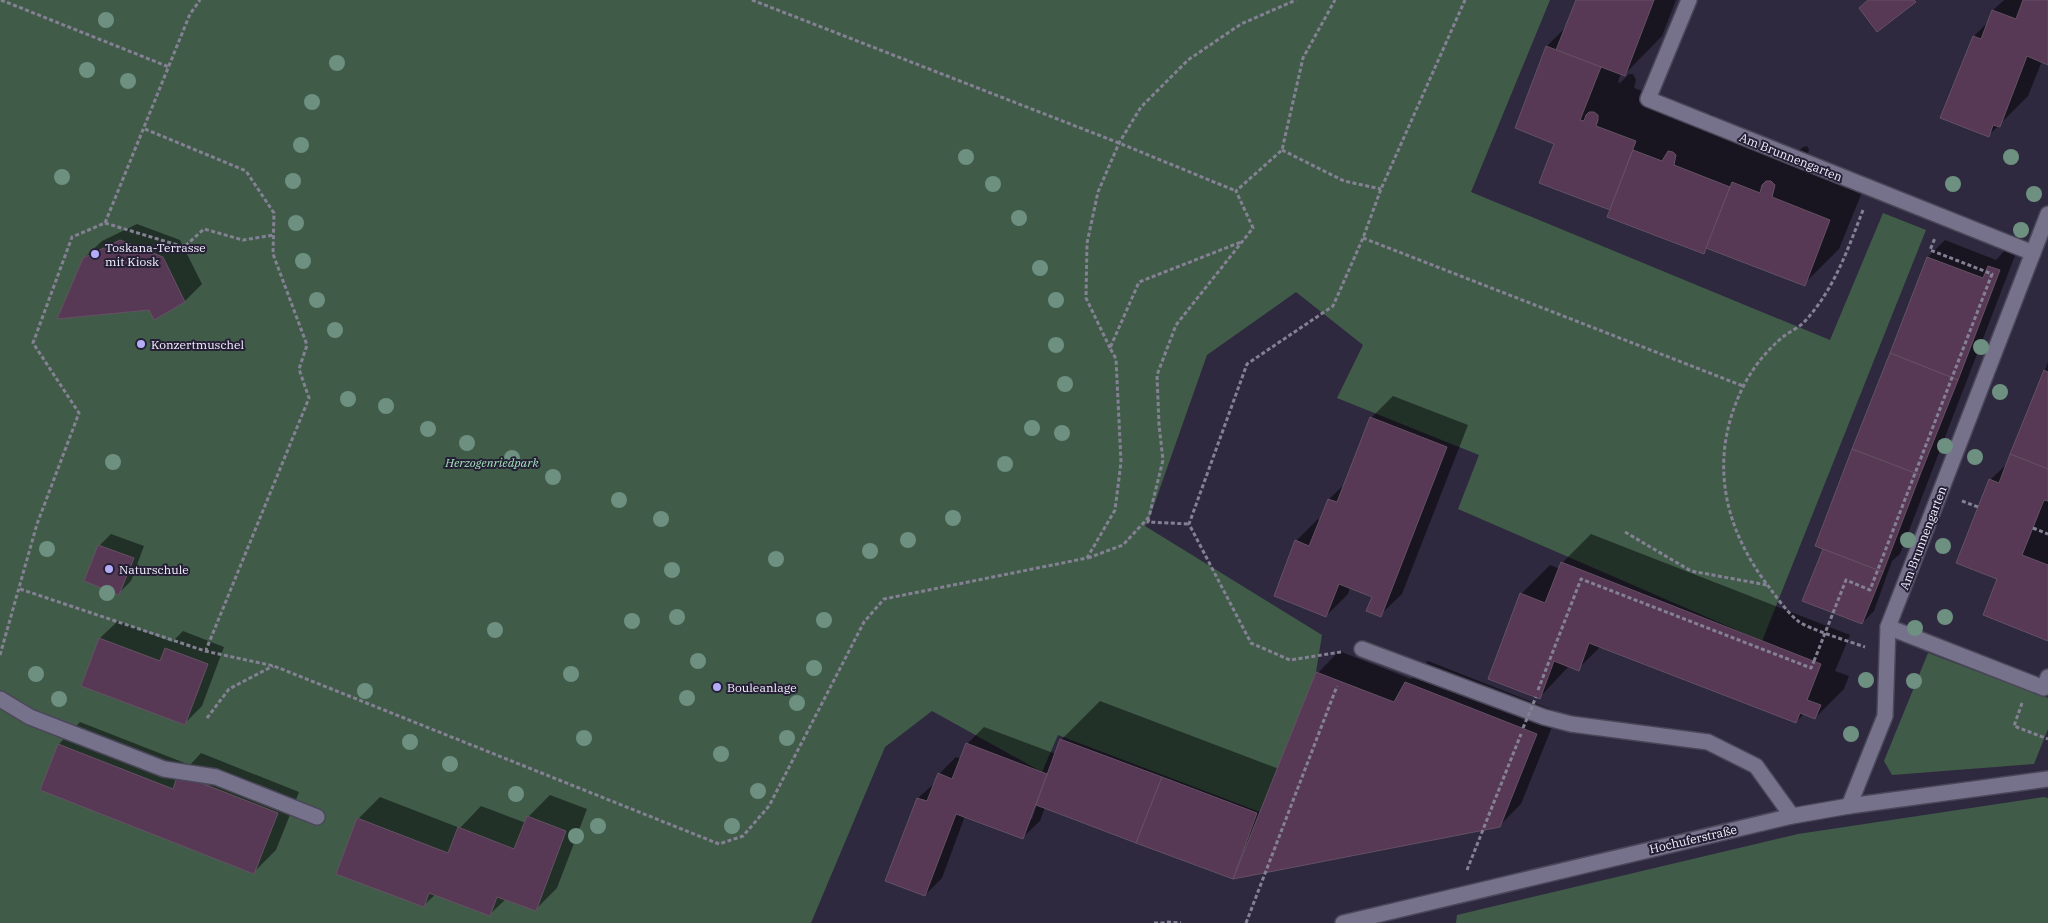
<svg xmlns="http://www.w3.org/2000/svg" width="2048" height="923" font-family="'IBM Plex Serif',serif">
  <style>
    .green { fill: #405c49 }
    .shadow { fill: #0007; fill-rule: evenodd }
    .building { fill: #573956; stroke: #655163 }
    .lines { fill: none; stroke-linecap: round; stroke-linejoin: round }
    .lane-casing { stroke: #4b4759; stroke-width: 18 }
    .street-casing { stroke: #4b4759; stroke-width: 18 }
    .path { stroke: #858194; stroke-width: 3; stroke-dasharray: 4 2.5; stroke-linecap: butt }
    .lane { stroke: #76728b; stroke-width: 15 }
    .street { stroke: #76728b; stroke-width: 15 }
    .path-bridge { stroke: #858194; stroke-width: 3; stroke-dasharray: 4 2.5; stroke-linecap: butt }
    .tree { fill: #6e9081 }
    .poi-dot { fill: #b4acf9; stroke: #241f34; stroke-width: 2 }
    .labels { text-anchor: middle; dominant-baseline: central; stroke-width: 4; stroke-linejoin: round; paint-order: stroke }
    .street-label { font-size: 12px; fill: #f3f0ff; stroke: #241f34 }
    .poi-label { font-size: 12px; fill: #f3f0ff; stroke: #241f34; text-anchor: start }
    .park-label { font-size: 12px; font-style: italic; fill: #a2e4b7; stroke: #241f34 }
  </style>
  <rect width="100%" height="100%" fill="#2e293f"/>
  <g class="green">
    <path d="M0,0h1550l-79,192 359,148 53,-127 43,17 -164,411 -304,-132 21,-54 -142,-57 26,-53 -67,-53 -89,63 -59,167 -3,4 177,109 -6,37 -56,140 -202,-77 -16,37 -110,-61 -47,36 -74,176h-811z"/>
    <path d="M1928,653l120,45v31l-14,35 -142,11 -8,-14z"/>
    <path d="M2044,797l4,1v125h-592l1,-8 341,-81z"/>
  </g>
  <g class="shadow">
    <path d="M1577,0h99l-14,36 -38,39 -3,-2 -3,9 2,1 9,-9h4l3,6 -2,8 40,15 24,19 9,-8h5l2,2 -3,11 81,30 11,-10 4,-1 2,3 -3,13 59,23 -26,64 -35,35 -95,-37 -6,6 -91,-44 -56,-66 -40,-15 31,-82 19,-19z"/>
    <path d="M2004,0h44v63l-6,-2 -14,35 -40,40 -14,-100 15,-15 4,-11z"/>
    <path d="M137,224l43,16 22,44 -17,17 -35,8 -66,-51 18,-17z"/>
    <path d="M1945,240l51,20 10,-11 10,4 -116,301 -8,7 -18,50 -12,12 -38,-73 -8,-5 112,-288z"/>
    <path d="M2048,362v278l-50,-62 -8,-98 19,-18z"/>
    <path d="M1393,396l75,29 -66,169 -22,21 -7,-19 -23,-9 -2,7 -22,22 -30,-75 22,-22 3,1 8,-21 17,-16 25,-65z"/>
    <path d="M111,534l33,12 -13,35 -12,12 -20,-47z"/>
    <path d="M1591,534l259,101 -15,36 14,5 -5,13 -29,29 -11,-4 -8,8 -195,-76 -23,23 -9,-3 -29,31 -19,-103 29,-29 10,4 2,-6z"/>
    <path d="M118,621l54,21 11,-11 41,16 -22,59 -18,18 -101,-39 17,-47z"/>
    <path d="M1339,651l72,28 17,-18 130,51 -37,92 -22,22 -266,52 -188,-71 -5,14 -18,17 -57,-22 -23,62 -17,17 -7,-97 18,-16 3,-8 17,-17 5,2 6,-15 17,-17 72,27 5,-14 39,-39 179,68 39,-96zM1038,796h2l-8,23h-3z"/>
    <path d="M80,722l110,43 11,-12 98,39 -23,58 -22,22 -195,-128z"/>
    <path d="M550,795l37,14 -30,79 -22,22 -29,-11 -16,15 -54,-20 -13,12 -65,-87 22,-22 80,31 21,-22 45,17 2,-6z"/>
  </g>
  <g class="building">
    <path d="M1576,0h78l-29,76 -69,-26z"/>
    <path d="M1868,0h46l2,2 -39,30 -18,-24z"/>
    <path d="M2023,0h25v65l-21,-9 -27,71 -7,-2 -4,12 -49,-19 33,-82 8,3 11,-29 24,9z"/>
    <path d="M1546,46l55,21 -21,53 4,1 2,-6 3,-3h5l4,3v5l-2,6 40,15 -26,69 -71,-27 15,-39 -39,-16z"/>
    <path d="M1633,150l29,11 6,-10 5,1 3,3 -2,10 56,22 -26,67 -97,-37z"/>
    <path d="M1766,181h5l4,4 -3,12 58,23 -25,66 -99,-38 26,-66 28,11 2,-8z"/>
    <path d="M120,240l43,17 22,45 -31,18 -5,-10 -92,9 26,-61z"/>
    <path d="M1927,257l56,21 5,-12 12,4 -42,110 -68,-27z"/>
    <path d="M1890,353l68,27 -38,95 -68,-26z"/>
    <path d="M2044,370l4,2v97l-38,-15z"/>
    <path d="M1370,417l77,30 -66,170 -15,-6 6,-14 -33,-13 -13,33 -52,-21 21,-56 14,6 19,-47 9,3z"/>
    <path d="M1852,449l68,26 -37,97 -68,-26z"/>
    <path d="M2010,454l38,15v32l-4,-1 -22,55 26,10v76l-65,-26 14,-36 -41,-16 33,-84 10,4z"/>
    <path d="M98,545l36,13 -15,37 -35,-14z"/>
    <path d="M1823,549l60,23 -21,52 -60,-23z"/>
    <path d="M1561,562l260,102 -14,36 14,5 -6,14 -15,-6 -4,10 -207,-80 -10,28 -25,-10 -14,38 -52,-20 32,-86 25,10z"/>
    <path d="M99,638l61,23 5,-13 43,16 -23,61 -104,-39z"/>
    <path d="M1316,672l78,30 11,-20 132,52 -37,93 -267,52z"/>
    <path d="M1060,739l102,38 -26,66 -100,-38z"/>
    <path d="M966,743l81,31 -24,65 -67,-25 -31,82 -40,-15 32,-83 10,3 11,-28 14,6z"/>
    <path d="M58,744l115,45 5,-15 100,39 -24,61 -214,-84z"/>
    <path d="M1162,777l95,36 -24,66 -97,-36z"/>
    <path d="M527,816l39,15 -30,80 -39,-14 -7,19 -61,-23 -5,14 -88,-33 21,-56 91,35 10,-26 56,22z"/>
  </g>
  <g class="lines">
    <defs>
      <g id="lane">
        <path d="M1362,649l182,68 27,7 137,18 48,24 36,50"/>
        <path d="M0,699l30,18 134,52 52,8 101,40"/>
      </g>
      <g id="street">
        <path d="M1689,0l-41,99 385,154"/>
        <path d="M1888,627l156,61 4,-11"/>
        <path d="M1849,806l36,-90 3,-89 160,-413"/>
        <path d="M1343,923l449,-107 57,-10 199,-27"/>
      </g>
    </defs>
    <use href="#lane" class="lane-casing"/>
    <use href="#street" class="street-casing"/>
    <g class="path">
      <path d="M1,0l168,67"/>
      <path d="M752,0l367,143 117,48"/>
      <path d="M145,129l101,42 28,42 -1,41 34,91 -8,24 10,29 -103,252"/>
      <path d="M1282,150l62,31 37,8"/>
      <path d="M1863,210c-15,39 -29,79 -57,110 -6,7 -15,11 -22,16 -17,14 -30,30 -40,49 -36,71 -22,141 25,202 8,11 18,25 29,34 10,8 53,21 67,26"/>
      <path d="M105,223l79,24 20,-18 39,11 31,-5"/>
      <path d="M1363,238l380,148"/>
      <path d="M1110,348l-24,-50 1,-55 11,-51 21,-49 22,-36 47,-47 53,-36 55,-24"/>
      <path d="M1962,501l16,6"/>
      <path d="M1149,519l-1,3 41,2"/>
      <path d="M2033,528l15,6"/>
      <path d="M1625,532l66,39 76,14"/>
      <path d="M1088,558l35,-13 26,-28 14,-57 -4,-35 -2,-50 19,-50 77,-97 -17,-37 46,-41 21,-92 32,-58"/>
      <path d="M20,589l185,62 69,15 445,178 24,-8 26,-30 95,-184 20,-23 203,-41 28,-48 6,-48 -5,-103 -6,-11 29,-66 102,-40"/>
      <path d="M1833,613l13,-33 24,10 122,-316 -62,-24 5,-12"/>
      <path d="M1341,652l-51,8 -39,-17 -62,-119 58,-160 86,-58 30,-68 18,-49 84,-189"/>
      <path d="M0,655l37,-131 42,-111 -46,-70 39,-106 33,-14 85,-209 10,-14"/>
      <path d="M1538,690l43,-111 230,89 3,-7"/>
      <path d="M2022,703l-8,23 34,13"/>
      <path d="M207,718l22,-29 44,-23"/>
      <path d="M1467,870l54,-136"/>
      <path d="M1167,922l14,1"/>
      <path d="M1154,923h13"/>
      <path d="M1246,923l91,-237"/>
    </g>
    <use href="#lane" class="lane"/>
    <use href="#street" class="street"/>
    <g class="path-bridge">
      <path d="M1814,661l19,-48"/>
      <path d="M1523,728l13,-31"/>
    </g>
  </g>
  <g class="tree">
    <circle cx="106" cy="20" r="8"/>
    <circle cx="337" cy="63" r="8"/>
    <circle cx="87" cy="70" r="8"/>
    <circle cx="128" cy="81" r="8"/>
    <circle cx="312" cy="102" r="8"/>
    <circle cx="301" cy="145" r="8"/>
    <circle cx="966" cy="157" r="8"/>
    <circle cx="2011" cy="157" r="8"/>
    <circle cx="62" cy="177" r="8"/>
    <circle cx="293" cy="181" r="8"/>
    <circle cx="993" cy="184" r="8"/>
    <circle cx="1953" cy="184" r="8"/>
    <circle cx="2034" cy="194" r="8"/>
    <circle cx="1019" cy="218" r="8"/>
    <circle cx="296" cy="223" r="8"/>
    <circle cx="2021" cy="230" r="8"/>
    <circle cx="303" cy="261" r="8"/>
    <circle cx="1040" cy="268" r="8"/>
    <circle cx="317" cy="300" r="8"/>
    <circle cx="1056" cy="300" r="8"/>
    <circle cx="335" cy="330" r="8"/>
    <circle cx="1056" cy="345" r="8"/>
    <circle cx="1981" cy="347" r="8"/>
    <circle cx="1065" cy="384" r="8"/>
    <circle cx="2000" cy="392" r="8"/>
    <circle cx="348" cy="399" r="8"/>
    <circle cx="386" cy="406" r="8"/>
    <circle cx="1032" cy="428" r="8"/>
    <circle cx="428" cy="429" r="8"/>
    <circle cx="1062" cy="433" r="8"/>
    <circle cx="467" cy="443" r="8"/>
    <circle cx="1945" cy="446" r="8"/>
    <circle cx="1975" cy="457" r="8"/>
    <circle cx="512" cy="458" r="8"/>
    <circle cx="113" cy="462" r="8"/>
    <circle cx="1005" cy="464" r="8"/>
    <circle cx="553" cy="477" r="8"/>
    <circle cx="619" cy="500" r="8"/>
    <circle cx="953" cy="518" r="8"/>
    <circle cx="661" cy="519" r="8"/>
    <circle cx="908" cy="540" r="8"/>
    <circle cx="1908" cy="540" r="8"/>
    <circle cx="1943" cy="546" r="8"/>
    <circle cx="47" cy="549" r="8"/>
    <circle cx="870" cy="551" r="8"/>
    <circle cx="776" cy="559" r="8"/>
    <circle cx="672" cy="570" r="8"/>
    <circle cx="107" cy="593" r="8"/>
    <circle cx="677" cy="617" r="8"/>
    <circle cx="1945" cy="617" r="8"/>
    <circle cx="824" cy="620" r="8"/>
    <circle cx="632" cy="621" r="8"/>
    <circle cx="1915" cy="628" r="8"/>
    <circle cx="495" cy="630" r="8"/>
    <circle cx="698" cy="661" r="8"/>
    <circle cx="814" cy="668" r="8"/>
    <circle cx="36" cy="674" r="8"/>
    <circle cx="571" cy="674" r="8"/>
    <circle cx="1866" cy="680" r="8"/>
    <circle cx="1914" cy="681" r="8"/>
    <circle cx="365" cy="691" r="8"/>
    <circle cx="687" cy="698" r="8"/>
    <circle cx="59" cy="699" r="8"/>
    <circle cx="797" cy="703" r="8"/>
    <circle cx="1851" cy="734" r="8"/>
    <circle cx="584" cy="738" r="8"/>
    <circle cx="787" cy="738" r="8"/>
    <circle cx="410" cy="742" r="8"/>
    <circle cx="721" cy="754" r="8"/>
    <circle cx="450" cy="764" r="8"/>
    <circle cx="758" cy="791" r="8"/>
    <circle cx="516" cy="794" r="8"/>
    <circle cx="598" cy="826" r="8"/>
    <circle cx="732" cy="826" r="8"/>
    <circle cx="576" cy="836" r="8"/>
  </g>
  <g class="poi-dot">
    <circle cx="95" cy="254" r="5"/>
    <circle cx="141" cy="344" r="5"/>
    <circle cx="109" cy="569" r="5"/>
    <circle cx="717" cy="687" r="5"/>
  </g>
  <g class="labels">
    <g class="street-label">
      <text transform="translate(1791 157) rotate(22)">Am Brunnengarten</text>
      <text transform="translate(1923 538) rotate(-69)">Am Brunnengarten</text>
      <text transform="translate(1693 839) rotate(-13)">Hochuferstraße</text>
    </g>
    <g class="poi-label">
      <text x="105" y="247">Toskana-Terrasse<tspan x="105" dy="14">mit Kiosk</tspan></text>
      <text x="151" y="344">Konzertmuschel</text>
      <text x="119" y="569">Naturschule</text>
      <text x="727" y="687">Bouleanlage</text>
    </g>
    <g class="park-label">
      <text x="492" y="462">Herzogenriedpark</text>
    </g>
  </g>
</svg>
